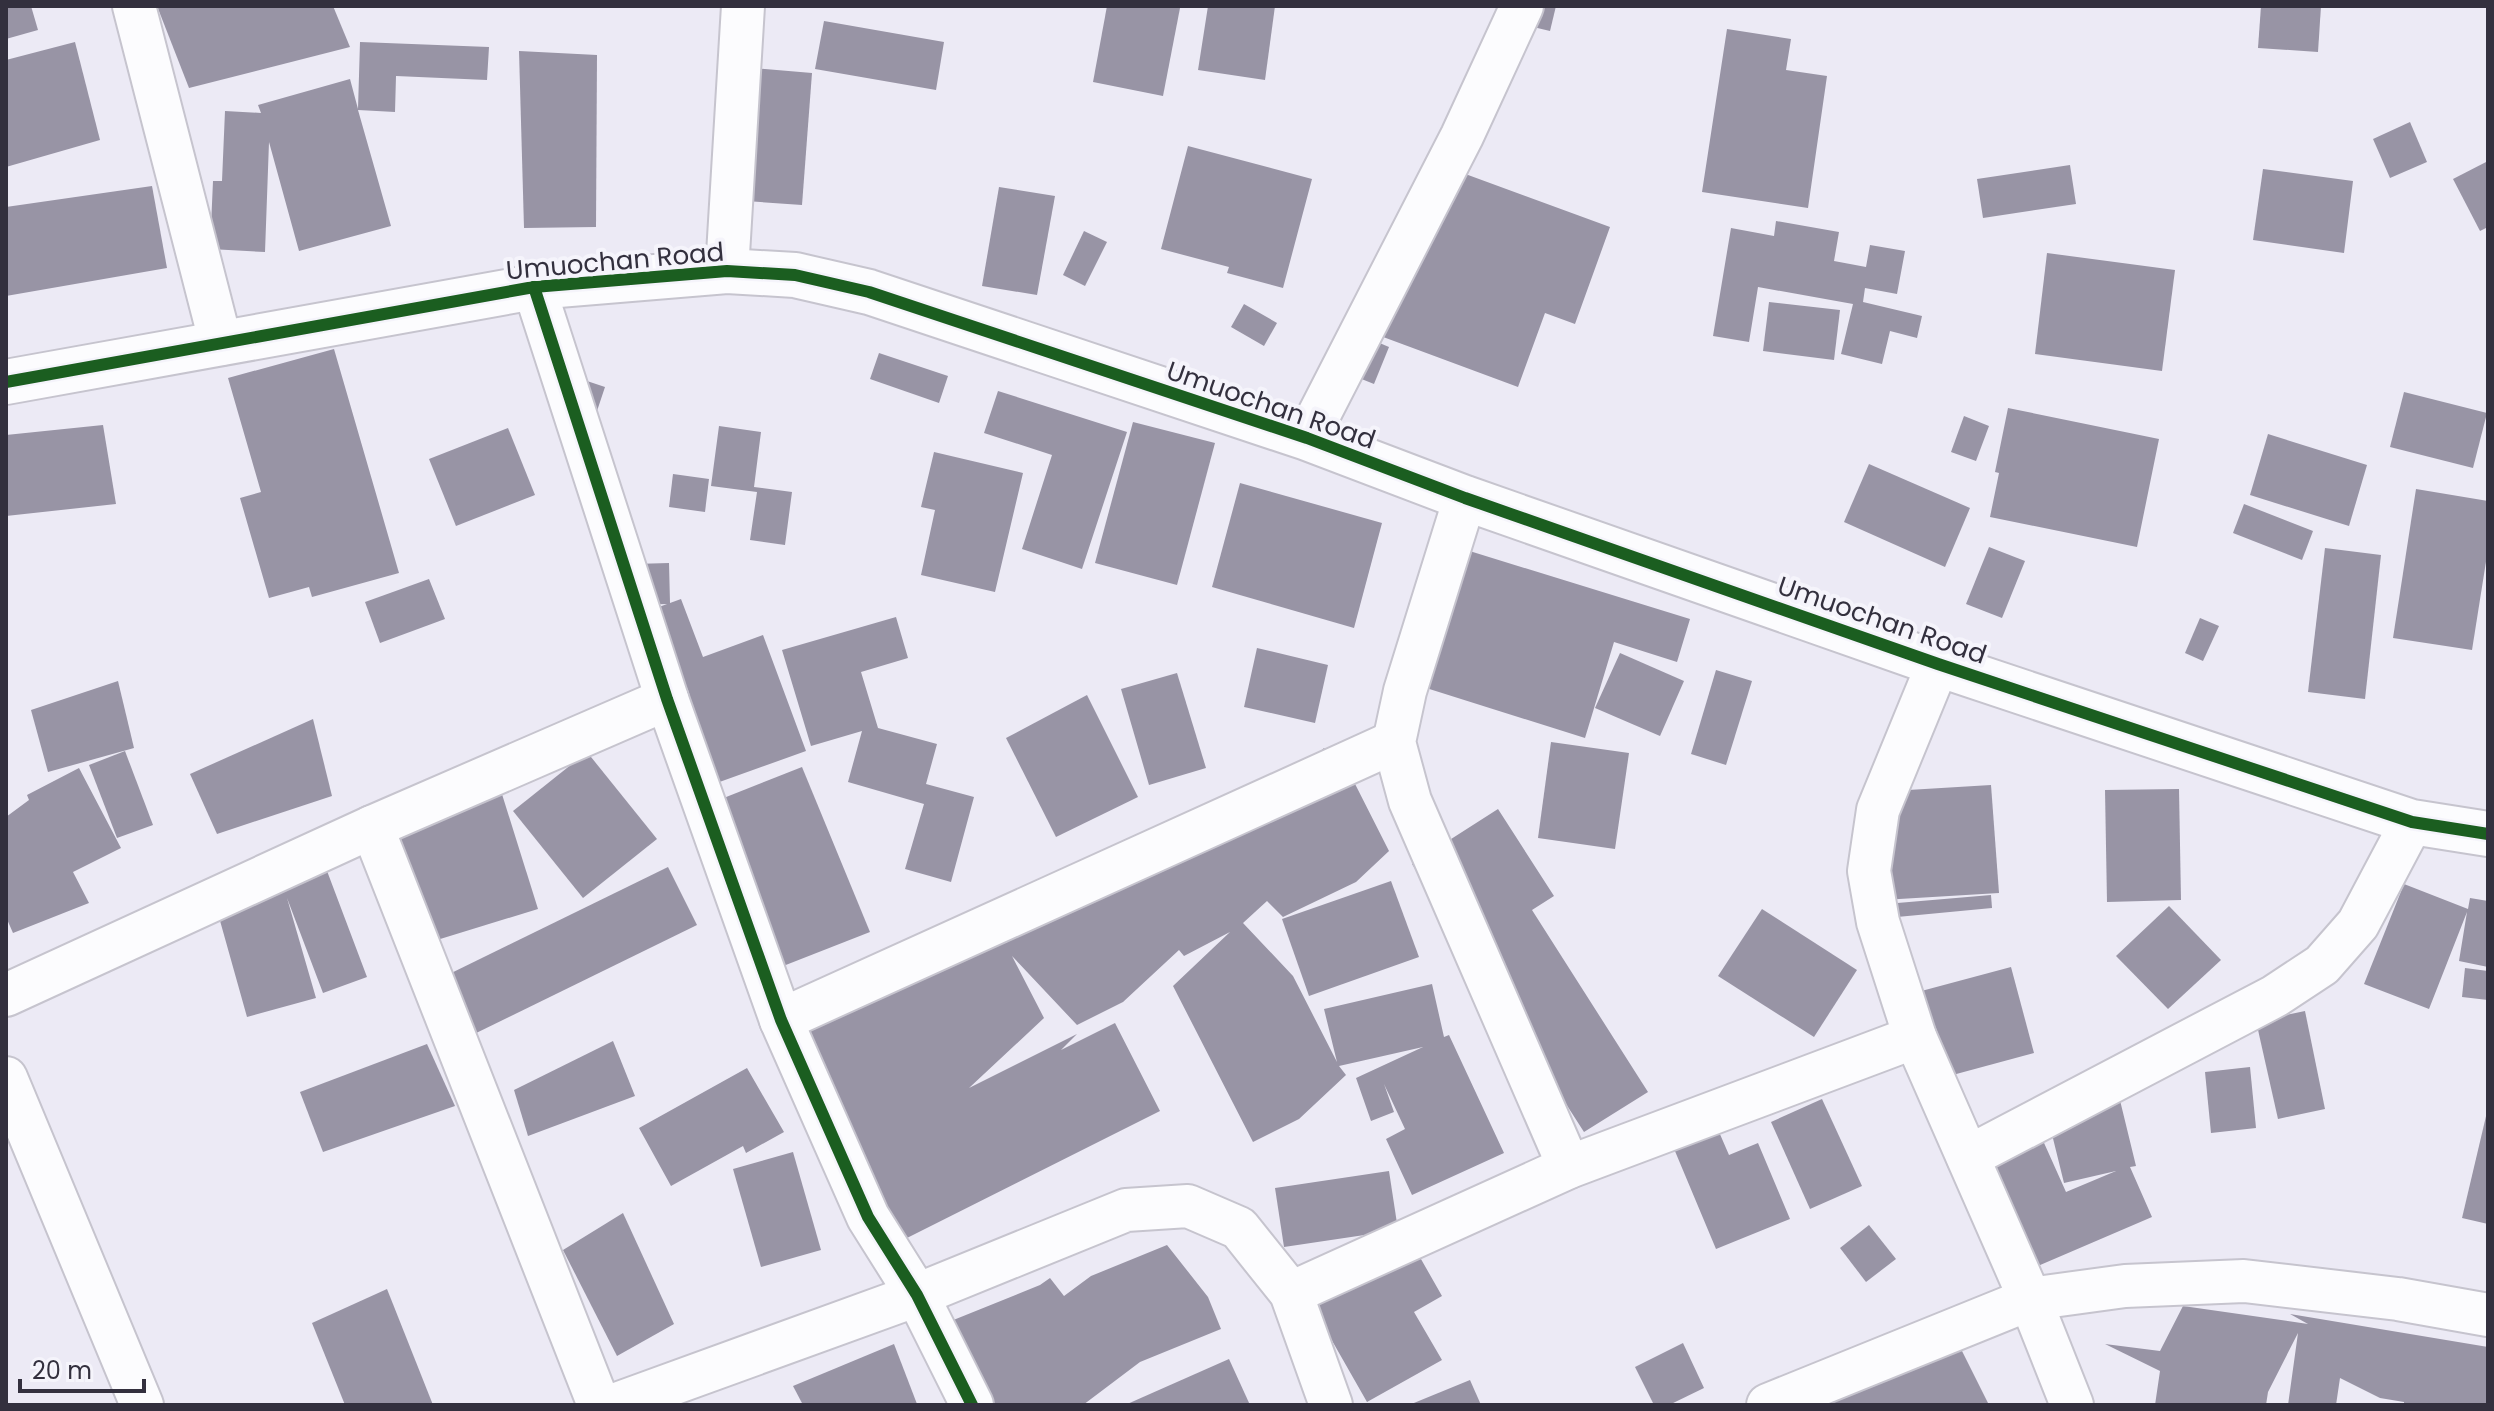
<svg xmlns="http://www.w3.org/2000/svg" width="2494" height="1411" font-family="Poppins,sans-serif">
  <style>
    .building { fill: #9894a5 }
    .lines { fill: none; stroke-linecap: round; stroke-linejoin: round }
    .minor-casing { stroke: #c6c4ce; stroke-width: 46 }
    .tertiary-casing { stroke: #c6c4ce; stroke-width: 48 }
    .minor { stroke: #fcfcfe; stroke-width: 42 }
    .tertiary { stroke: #fcfcfe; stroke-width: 44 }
    .cycleway-casing { stroke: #f5f4fb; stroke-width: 17 }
    .cycleway { stroke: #1b5e20; stroke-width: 12 }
    .labels { text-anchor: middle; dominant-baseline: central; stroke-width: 8; stroke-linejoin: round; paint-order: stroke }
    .street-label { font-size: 26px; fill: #33303e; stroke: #f5f4fb }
  </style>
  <rect width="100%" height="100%" fill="#eceaf5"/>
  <g class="building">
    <path d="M6,6h25l7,24 -32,9z"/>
    <path d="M157,6h176l17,41 -161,41z"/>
    <path d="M1107,6l73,2 -17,88 -70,-14z"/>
    <path d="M1208,6h67l-10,74 -67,-10z"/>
    <path d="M1534,6h22l-6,25 -21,-5z"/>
    <path d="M2261,6h60l-3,46 -60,-4z"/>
    <path d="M824,21l120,21 -8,48 -121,-21z"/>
    <path d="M1727,29l64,10 -5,31 41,6 -19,132 -106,-16z"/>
    <path d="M75,42l25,98 -94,27v-107z"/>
    <path d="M360,42l129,5 -2,33 -91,-4 -1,36 -37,-2 33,116 -92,25 -30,-109 -4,110 -55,-3 3,-68h9l3,-70 36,2 -3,-8 92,-26 8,30z"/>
    <path d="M519,51l78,4 -1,172 -72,1z"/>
    <path d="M742,67l70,6 -10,132 -70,-5z"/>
    <path d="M2410,122l17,40 -37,16 -17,-39z"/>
    <path d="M1188,146l124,33 -29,109 -56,-15 2,-6 -68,-18z"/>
    <path d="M1430,161l180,66 -35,97 -30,-11 -27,74 -151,-56z"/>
    <path d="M2488,161v66l-8,4 -27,-52z"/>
    <path d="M2070,165l6,39 -93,14 -6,-39z"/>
    <path d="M2263,169l90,12 -9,72 -91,-13z"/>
    <path d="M152,186l15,82 -161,28v-89z"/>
    <path d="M999,187l56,9 -18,99 -55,-9z"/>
    <path d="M1776,221l63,11 -5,29 32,6 4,-22 35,6 -8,43 -32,-6 -2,14 59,14 -5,22 -27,-7 -8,33 -41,-10 12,-50 -95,-17 -9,55 -36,-6 18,-108 43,8z"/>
    <path d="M1084,231l23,11 -22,44 -22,-11z"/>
    <path d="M2047,253l128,17 -13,101 -127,-17z"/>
    <path d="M1769,302l71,8 -6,50 -71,-9z"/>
    <path d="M1244,304l33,19 -13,23 -33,-19z"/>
    <path d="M1363,336l26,11 -15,37 -25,-10z"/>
    <path d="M334,349l65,224 -87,24 -3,-10 -40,11 -29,-100 21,-6 -33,-114z"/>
    <path d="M879,353l69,23 -9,27 -69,-24z"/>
    <path d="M578,378l27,9 -12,36z"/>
    <path d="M998,391l129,41 -45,137 -60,-20 30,-94 -68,-22z"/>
    <path d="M2404,392l83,21 -14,55 -83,-21z"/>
    <path d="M2008,408l151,31 -22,108 -147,-30 9,-44 -4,-1z"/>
    <path d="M1964,416l25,10 -13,35 -25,-9z"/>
    <path d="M1133,422l82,21 -38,142 -82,-22z"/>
    <path d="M103,425l13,79 -110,12v-81z"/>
    <path d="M719,426l42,6 -7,55 38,5 -7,53 -35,-5 7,-48 -46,-6z"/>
    <path d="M508,428l27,67 -79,31 -27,-67z"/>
    <path d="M2268,434l99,31 -18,61 -99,-31z"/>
    <path d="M934,452l89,21 -28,119 -74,-17 14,-65 -14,-3z"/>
    <path d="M1869,464l101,44 -25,59 -101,-45z"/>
    <path d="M673,474l36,5 -4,33 -36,-5z"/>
    <path d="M1240,483l142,40 -28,105 -142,-41z"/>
    <path d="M2416,489l72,12v48l-16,101 -79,-12z"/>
    <path d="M2244,504l69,27 -11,29 -69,-27z"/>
    <path d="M1447,544l243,75 -13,43 -63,-20 -29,96 -181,-57z"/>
    <path d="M1989,547l36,14 -23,57 -36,-14z"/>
    <path d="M2325,548l56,7 -16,144 -57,-7z"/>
    <path d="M669,563l1,40 11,-4 22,58 60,-22 43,116 -106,38 -65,-173 32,-12 -32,1 -1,-41z"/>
    <path d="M429,579l16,40 -65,24 -15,-41z"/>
    <path d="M896,617l12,41 -47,14 17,56 59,16 -11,40 48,13 -23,85 -46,-13 19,-65 -76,-22 14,-51 -51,15 -29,-96z"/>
    <path d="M2200,618l19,8 -16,35 -18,-8z"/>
    <path d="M1257,648l71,17 -13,58 -71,-16z"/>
    <path d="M1620,653l64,28 -24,55 -65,-28z"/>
    <path d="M1716,670l36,11 -26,84 -35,-11z"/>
    <path d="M1177,673l29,95 -57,17 -28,-96z"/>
    <path d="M118,681l16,67 -86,24 -17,-62z"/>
    <path d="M1087,695l51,102 -82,40 -50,-99z"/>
    <path d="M313,719l19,77 -115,38 -27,-60z"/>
    <path d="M1551,742l78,11 -14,96 -77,-11z"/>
    <path d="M1324,748l27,28 38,75 -33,31 -73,35 -16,-16 -24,22 50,53 44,86 -13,-53 108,-25 12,53 5,-2 55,118 -92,42 -26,-56 19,-10 -21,-45 10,28 -23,9 -15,-43 67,-31 -84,19 7,9 -47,44 -46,23 -80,-156 57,-54 -46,24 -5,-6 -56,52 -46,23 -65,-69 32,62 -75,70 108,-54 -16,16 54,-27 45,88 -259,130 -107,-210 201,-100 11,12 37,-34 234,-117z"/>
    <path d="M125,751l28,74 -36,13 -28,-73z"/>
    <path d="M587,752l70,87 -74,59 -70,-87z"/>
    <path d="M802,767l68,165 -97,38 -67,-165z"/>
    <path d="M79,768l42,80 -48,24 16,31 -76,30 -7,-16v-100l23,-17 -2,-5z"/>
    <path d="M1991,785l8,108 -133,8 9,-109z"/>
    <path d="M2179,789l2,111 -74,2 -2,-112z"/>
    <path d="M501,791l37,118 -127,39 -37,-117z"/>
    <path d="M1498,809l56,87 -22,14 116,182 -64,40 -172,-268z"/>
    <path d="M324,863l43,114 -44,16 -36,-95 29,100 -69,19 -30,-107 68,-19 -4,-12z"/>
    <path d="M668,867l29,58 -231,113 -29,-58z"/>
    <path d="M1391,881l28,76 -110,39 -27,-77z"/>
    <path d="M2404,884l64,25 2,-11 18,3v66l-29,-6 8,-49 -38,97 -65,-25z"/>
    <path d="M1991,895l1,13 -116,11 -2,-14z"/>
    <path d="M2169,906l52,54 -53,49 -52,-53z"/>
    <path d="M1762,909l95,61 -43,67 -96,-61z"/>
    <path d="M2011,967l23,86 -111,30 -24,-86z"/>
    <path d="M2465,968l23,3v29l-26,-3z"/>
    <path d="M2305,1011l20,98 -47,10 -22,-98z"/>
    <path d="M613,1041l22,55 -107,40 -14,-46z"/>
    <path d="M427,1044l28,62 -132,46 -23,-60z"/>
    <path d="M2250,1067l6,61 -45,5 -6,-61z"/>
    <path d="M747,1068l37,64 -38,21 -3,-7 -72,40 -32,-58z"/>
    <path d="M2117,1088l19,78 -6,1 22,50 -128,55 -52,-120 64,-27 30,67 50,-21 -52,12 -19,-77z"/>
    <path d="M1822,1099l40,87 -52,23 -39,-87z"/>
    <path d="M2487,1112h1v112l-26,-6z"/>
    <path d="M1716,1125l13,30 29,-12 32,76 -74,30 -44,-105z"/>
    <path d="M793,1152l28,98 -60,17 -28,-98z"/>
    <path d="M1389,1171l9,59 -114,17 -9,-59z"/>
    <path d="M623,1213l51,111 -57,32 -54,-106z"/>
    <path d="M1869,1225l27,34 -30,23 -26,-34z"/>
    <path d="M1409,1238l33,58 -28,16 28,48 -75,42 -61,-107z"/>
    <path d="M1167,1245l41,52 13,32 -81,33 -57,43h-110l-32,-80 99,-40 10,-7 14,18 27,-20z"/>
    <path d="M387,1289l46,116h-88l-33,-82z"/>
    <path d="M2183,1306l125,18 -18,-10 198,33v58h-84v-3l-24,-4 -40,-20 -4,27h-48l10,-72 -30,59 -2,13h-111l5,-34 -55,-27 55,7z"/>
    <path d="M1952,1331l37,74h-189z"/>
    <path d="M1683,1343l21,45 -35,17h-15l-19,-38z"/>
    <path d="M894,1344l23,60 -114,1 -10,-19z"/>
    <path d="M1229,1359l21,46h-125z"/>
    <path d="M1470,1380l11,25h-72z"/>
  </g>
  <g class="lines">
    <defs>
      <g id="minor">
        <path d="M134,6l87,338"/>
        <path d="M727,271l16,-265"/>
        <path d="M534,287l133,412 114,321 87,197 49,78 55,110"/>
        <path d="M1307,438l155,-302 60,-130"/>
        <path d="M1465,498l-60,193 -11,51 16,59 159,366"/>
        <path d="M1938,664l-60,146 -9,61 9,51 37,115 115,262 42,106"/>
        <path d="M372,827l227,578"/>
        <path d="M6,995l366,-168 295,-128"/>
        <path d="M781,1020l613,-278"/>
        <path d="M6,1078l136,327"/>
        <path d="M1968,1157l307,-161 47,-31 36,-41 54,-102"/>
        <path d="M1291,1293l278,-126 346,-130"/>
        <path d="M614,1405l303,-110 209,-85 62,-4 51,22 52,65 40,112"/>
        <path d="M1768,1405l262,-106 95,-13 119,-5 154,18 90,16"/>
      </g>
      <path id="tertiary" d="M6,382l528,-95 193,-16 68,4 74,17 438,146 158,60 473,166 474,158 76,12"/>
    </defs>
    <use href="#minor" class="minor-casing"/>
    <use href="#tertiary" class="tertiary-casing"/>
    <use href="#minor" class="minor"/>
    <use href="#tertiary" class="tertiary"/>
    <defs>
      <g id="cycleway">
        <path d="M534,287l133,412 114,321 87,197 49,78 55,110"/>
        <path d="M6,382l528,-95 193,-16 68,4 74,17 438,146 158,60 473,166 474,158 76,12"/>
      </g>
    </defs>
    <use href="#cycleway" class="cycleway-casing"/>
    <use href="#cycleway" class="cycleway"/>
  </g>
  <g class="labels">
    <g class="street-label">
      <text transform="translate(615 261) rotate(-5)">Umuochan Road</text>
      <text transform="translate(1271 405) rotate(19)">Umuochan Road</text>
      <text transform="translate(1882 620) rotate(19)">Umuochan Road</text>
    </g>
  </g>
  <rect width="2494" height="1411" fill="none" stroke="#33303e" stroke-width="16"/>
  <path d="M20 1379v12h124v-12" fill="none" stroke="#33303e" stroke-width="4"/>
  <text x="32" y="1379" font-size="24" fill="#33303e" stroke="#f5f4fb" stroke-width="6" paint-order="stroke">20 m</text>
</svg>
